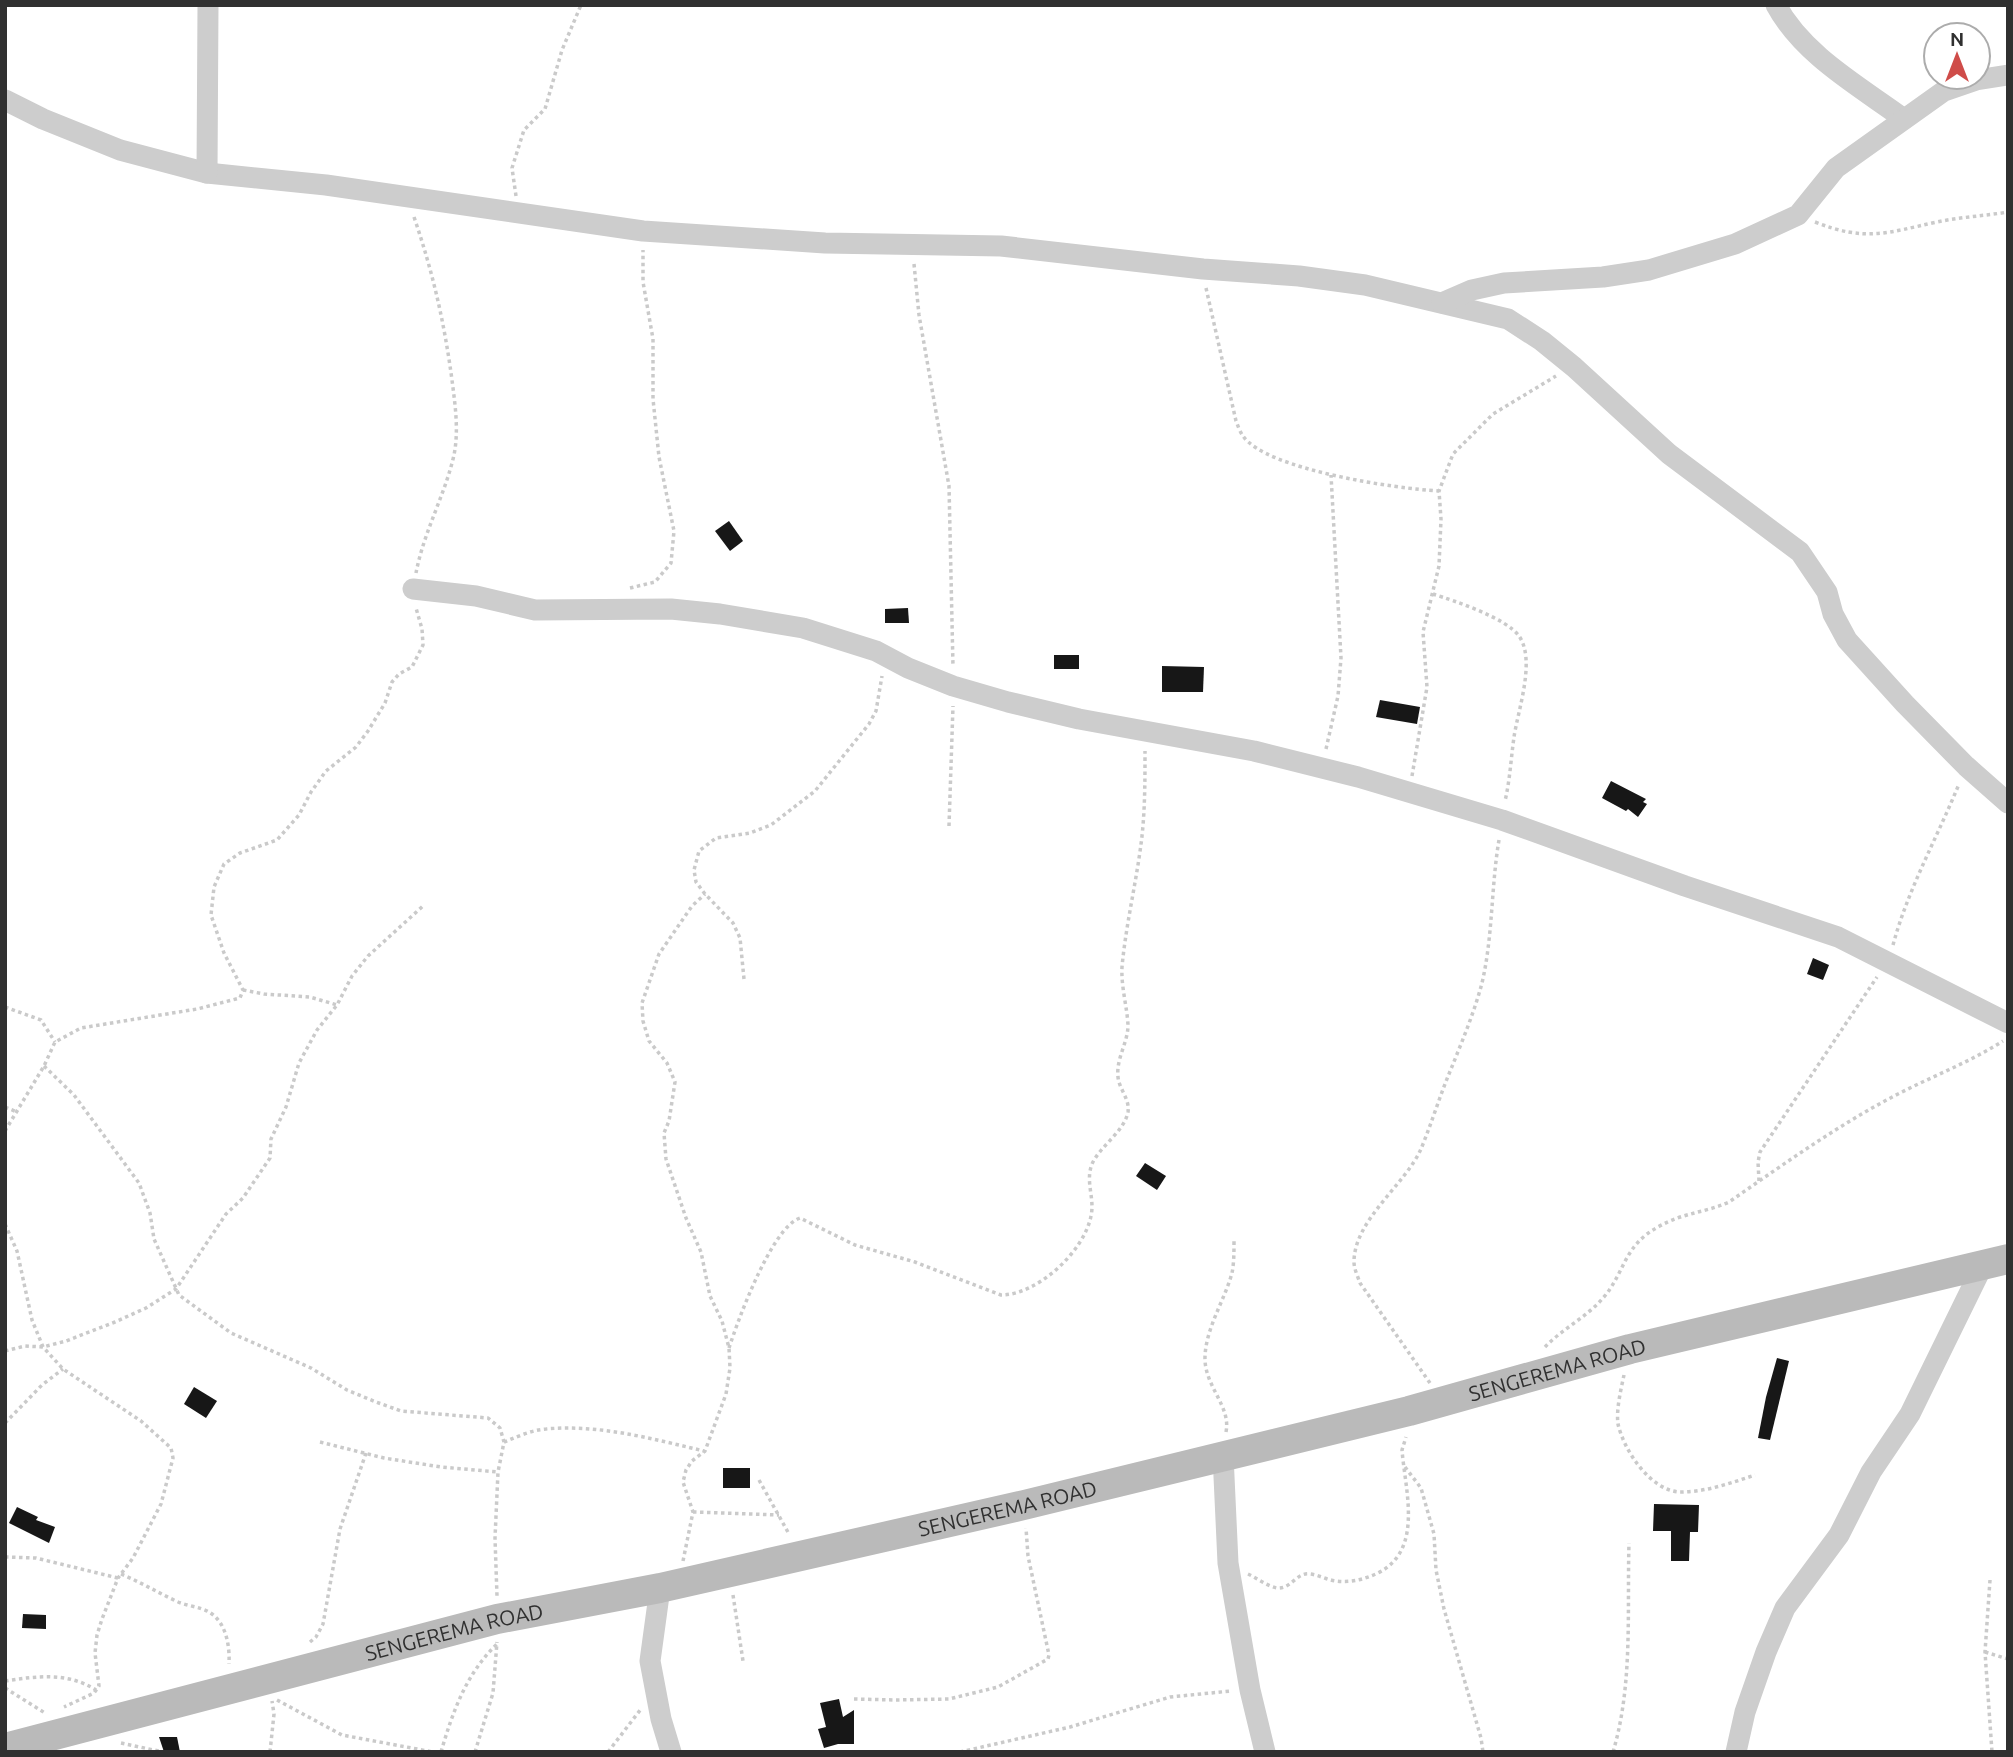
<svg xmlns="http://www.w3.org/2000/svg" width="2013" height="1757" font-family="Ubuntu,sans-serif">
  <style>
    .building { fill: #171717 }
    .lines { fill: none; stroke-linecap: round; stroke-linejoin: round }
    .path { stroke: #cacaca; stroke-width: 3.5; stroke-dasharray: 3.5 3.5; stroke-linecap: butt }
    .minor { stroke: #cdcdcd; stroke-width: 21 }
    .secondary { stroke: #bababa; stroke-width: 30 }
    .labels { text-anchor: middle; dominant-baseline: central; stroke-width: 7; stroke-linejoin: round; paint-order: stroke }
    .street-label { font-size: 21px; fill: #303030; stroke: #fff }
  </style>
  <rect width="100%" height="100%" fill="#fff"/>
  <g class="building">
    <path d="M729,521l14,20 -13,10 -15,-20z"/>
    <path d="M908,608l1,15h-24v-14z"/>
    <rect x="1054" y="655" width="25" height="14"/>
    <path d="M1162,666l42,1 -1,25h-41z"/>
    <path d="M1380,700l40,7 -3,17 -41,-7z"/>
    <path d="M1611,781l35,18 -3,3 4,2 -9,13 -10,-8 -2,2 -24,-13z"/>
    <path d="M1813,958l16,7 -6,15 -16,-6z"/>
    <path d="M1145,1163l21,13 -9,14 -21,-14z"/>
    <path d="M1777,1358l12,3 -19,79 -12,-2 8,-41z"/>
    <path d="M194,1387l23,14 -11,17 -22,-14z"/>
    <rect x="723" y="1468" width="27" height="20"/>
    <path d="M1654,1504l45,1 -1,27h-8l-1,29h-18v-30h-18z"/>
    <path d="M17,1507l21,10 -2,3 19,7 -6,16 -40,-20z"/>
    <path d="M23,1614l23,1v14l-24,-1z"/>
    <path d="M839,1699l4,18 11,-7v34h-16l-14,4 -6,-19 8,-2 -6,-24z"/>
    <path d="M159,1737h18l3,15h-16z"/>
  </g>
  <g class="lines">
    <g class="path">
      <path d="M516,196l-4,-28 12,-38 21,-21 17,-59 19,-45"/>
      <path d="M414,217c19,56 30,104 38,163 3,24 7,50 2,75 -9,40 -30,76 -38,118"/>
      <path d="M1815,222c51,20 71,11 122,0 23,-5 47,-6 71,-10"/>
      <path d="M914,264l5,51 30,171 4,181"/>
      <path d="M1206,288l30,133c2,5 4,11 7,15 23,34 156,53 196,55"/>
      <path d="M630,588l25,-6 16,-19 3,-32 -15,-74 -6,-58v-60l-10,-57v-32"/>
      <path d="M1433,594c22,7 73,24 86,42 17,24 -1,74 -5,101 -3,21 -4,43 -9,64"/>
      <path d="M1326,749l12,-53 3,-38 -10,-183"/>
      <path d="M1412,776l15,-89 -4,-55 16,-66 2,-47 -2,-28 14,-37 40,-40 63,-38"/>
      <path d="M949,826l4,-120"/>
      <path d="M1893,945c15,-56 44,-107 66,-161"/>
      <path d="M744,979l-4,-41 -7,-15 -28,-29 -9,-12 -2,-12 5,-19 17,-13 34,-5 21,-8 44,-34 54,-67 7,-13 6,-35"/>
      <path d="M243,990l21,4 46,3 27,8"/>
      <path d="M5,1007l36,13 14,22"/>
      <path d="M44,1066l30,29 65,88 11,30 4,26 25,56 52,38 80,35 36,22 29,12 25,9 87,7 12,10 4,14 -6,30 -3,66 2,58"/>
      <path d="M5,1107l12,5"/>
      <path d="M5,1131l39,-65 11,-24 26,-14 116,-19 43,-11 3,-8 -19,-37 -13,-38 3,-28 10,-23 16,-11 37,-13 22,-25 12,-23 15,-21 30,-24 12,-16 17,-28 7,-21 7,-8 13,-7 11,-22 -1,-16 -6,-21"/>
      <path d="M1759,1181l-1,-19 2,-10 117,-175"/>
      <path d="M5,1224l12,27 15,69 11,27 20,22 78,52 30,27 2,10 -12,46 -28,54 -15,20 -16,41 -5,16 -2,18 4,33 -5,7 -30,14"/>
      <path d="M1545,1347c17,-18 42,-30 58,-49 22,-25 20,-52 55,-71 26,-15 47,-14 71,-25 55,-38 109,-77 169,-108 35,-18 72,-32 105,-53"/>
      <path d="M729,1348c9,-28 43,-121 71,-130l55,27 60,17 86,33c36,0 83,-43 90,-79 4,-18 -6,-34 1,-52 8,-18 32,-32 36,-52 2,-13 -9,-23 -10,-35 -2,-19 10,-34 10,-52 -1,-19 -7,-38 -6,-58 4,-44 15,-87 20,-131 3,-28 3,-56 3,-85"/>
      <path d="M5,1351l20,-5 18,1 23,-6 49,-19 31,-14 30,-19 50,-75 17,-16 27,-40 1,-19 15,-32 13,-44 18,-33 20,-25 15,-29 16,-20 55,-50"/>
      <path d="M1624,1375c-3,14 -8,35 -6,49 6,27 33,67 62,68 26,0 51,-9 75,-17"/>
      <path d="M1430,1383l-70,-100c-2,-6 -6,-14 -6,-21 0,-42 51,-77 67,-113 9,-22 16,-44 24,-65 13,-33 28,-67 37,-101 11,-47 9,-96 17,-143"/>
      <path d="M5,1423l37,-38 21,-16"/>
      <path d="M1226,1432c5,-25 -19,-43 -21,-71 -1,-30 19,-59 27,-88 2,-10 2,-21 2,-32"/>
      <path d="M320,1442l64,16 57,9 57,5"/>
      <path d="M504,1442c13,-5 27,-12 42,-13 53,-5 107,10 158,22"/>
      <path d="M1405,1467l16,21 13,46 2,36 8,39 37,129 2,14"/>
      <path d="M759,1480l30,54"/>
      <path d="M693,1512l86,3"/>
      <path d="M5,1557l31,1 82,20"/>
      <path d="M683,1561l10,-49 -10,-30 3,-12 6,-9 13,-10 21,-57 4,-26 -1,-20 -7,-27 -12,-25 -9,-44 -15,-34 -20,-59 -2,-26 5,-12 6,-39 -8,-19 -18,-22 -6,-20 -1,-18 17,-49 33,-48 13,-12"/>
      <path d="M121,1574c19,8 36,18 55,27 8,4 18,5 26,8 23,7 28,34 27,55"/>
      <path d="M1248,1574c9,4 19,12 29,14 15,1 19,-16 33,-14 9,1 17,6 26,7 15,2 29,-2 42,-8 46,-23 27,-83 24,-123l4,-13"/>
      <path d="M1990,1580l-5,72 7,100"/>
      <path d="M733,1595l10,66"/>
      <path d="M310,1642l6,-5 7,-13 17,-95 26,-76"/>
      <path d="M1985,1652l23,7"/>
      <path d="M5,1681c32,-5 63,-9 91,9"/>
      <path d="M5,1688l40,25"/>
      <path d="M854,1699l42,1 53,-1 49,-12 50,-28 1,-4 -21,-99 -2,-28"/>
      <path d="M277,1700l65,35 91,17"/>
      <path d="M121,1743l42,9"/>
      <path d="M270,1752l4,-38 -2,-13"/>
      <path d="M441,1752c12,-41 25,-78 56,-108"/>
      <path d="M475,1752l18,-59 4,-51"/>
      <path d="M608,1752l33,-43"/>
      <path d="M960,1752l110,-25 100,-30 61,-6"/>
      <path d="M1613,1752c20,-67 14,-140 16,-209"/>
    </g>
    <g class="minor">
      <path d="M1776,5c27,50 83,81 128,114"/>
      <path d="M5,100l38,19 77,31 87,23 119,12 317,46 182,12 176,3 202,23 96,7 66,9 143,34 34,22 32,26 95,87 131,98 27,40 6,22 14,26 58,64 61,62 42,37"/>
      <path d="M207,173l1,-168"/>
      <path d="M1442,303l30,-13 32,-7 99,-6 46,-7 86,-26 63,-29 38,-47 108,-77 32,-11 32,-5"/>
      <path d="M413,589l63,7 59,14 136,-1 49,5 83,14 73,23 32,17 45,18 55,16 71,17 175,32 104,26 144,43 183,66 153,51 170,86"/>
      <path d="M1223,1455l5,108 22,127 15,62"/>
      <path d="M660,1588l-10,73 11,58 10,33"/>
      <path d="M1736,1752l9,-40 21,-60 19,-44 54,-73 32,-63 39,-58 73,-149"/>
    </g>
    <path class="secondary" id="s1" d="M5,1748l492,-129 163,-31 364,-83 385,-94 221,-62 378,-90"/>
  </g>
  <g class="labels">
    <g class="street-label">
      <text stroke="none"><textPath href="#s1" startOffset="1598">SENGEREMA ROAD</textPath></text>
      <text stroke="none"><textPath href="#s1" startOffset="1031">SENGEREMA ROAD</textPath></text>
      <text stroke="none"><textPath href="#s1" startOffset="464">SENGEREMA ROAD</textPath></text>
    </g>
  </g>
  <rect width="2013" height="1757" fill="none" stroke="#303030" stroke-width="14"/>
  <g transform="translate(1957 56)"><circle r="33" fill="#ffffff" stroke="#acacac" stroke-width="2"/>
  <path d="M0-5L12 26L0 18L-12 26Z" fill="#cf4c49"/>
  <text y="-10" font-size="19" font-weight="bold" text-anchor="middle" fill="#303030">N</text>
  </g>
</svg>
